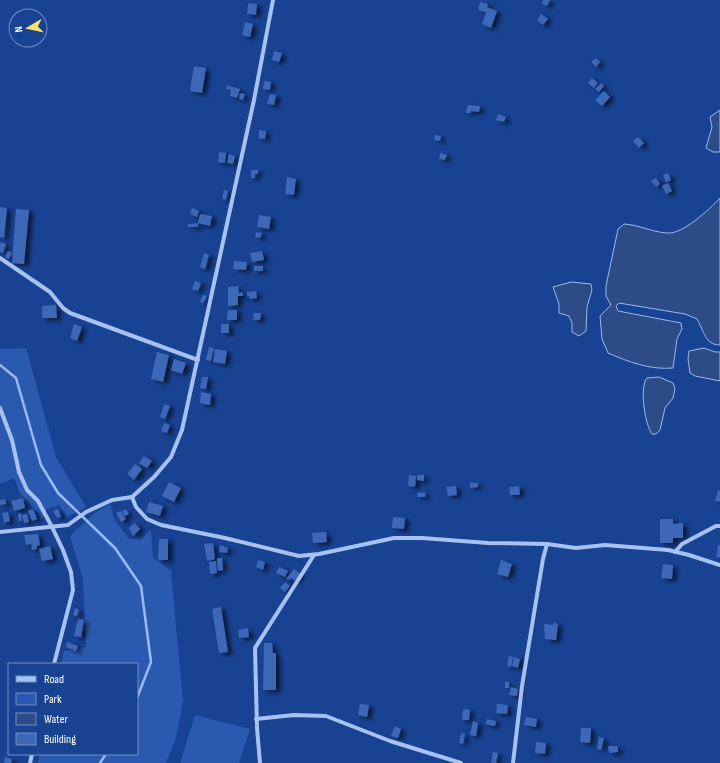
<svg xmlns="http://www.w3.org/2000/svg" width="720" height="763" font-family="'Sofia Sans Condensed',sans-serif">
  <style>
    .green { fill: #2a5ab0 }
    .water { fill: #2d4c87; stroke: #99baf2 }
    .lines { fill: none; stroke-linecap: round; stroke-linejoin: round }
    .stream { stroke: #99baf2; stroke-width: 2.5 }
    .building { fill: #3c68b8; filter: url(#shadow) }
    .minor { stroke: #a7c1f0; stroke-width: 4 }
  </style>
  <defs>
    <filter id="shadow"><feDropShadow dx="4.5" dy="2.5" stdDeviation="2" flood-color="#0009"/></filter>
  </defs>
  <rect width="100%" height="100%" fill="#184292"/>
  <g class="green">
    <path d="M26,348l30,109 30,50 -19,10 -8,-12 -12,4 -6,11 -1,-5 -20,-22 -6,-15 -14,6v-135z"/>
    <path d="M110,504l5,17 14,18h12l10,-9 2,28 18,13 12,130 -7,37 -10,25h-128l2,-9h97v-90h-76l3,-13 22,-4 -3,-68 -13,-43 25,-23z"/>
    <path d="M195,715l55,14 -11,34h-59z"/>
  </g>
  <g class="water">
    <path d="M720,110v42h-7l-7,-4 6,-21 -2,-10z"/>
    <path d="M720,198v147c-15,0 -16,-14 -23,-26l-12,-5 -66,-11 -3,3 2,5 63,12 1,6 -5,10 -4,29c-23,2 -44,-6 -65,-15l-6,-14 -2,-23 11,-11 -5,-9v-10l12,-57 6,-5c15,1 28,8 43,9 15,2 43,-24 53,-35z"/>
    <path d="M571,282l20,2 1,6 -5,17 -1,24 -7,5 -7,-4v-9l-3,-7 -10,-3v-9l-6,-17z"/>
    <path d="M704,348l11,4h5v29l-25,-5 -5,-3 -2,-14 1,-8z"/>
    <path d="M659,377l14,6 2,6 -2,9 -8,10 -5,22 -4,4h-4c-7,-9 -13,-47 -5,-56z"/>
  </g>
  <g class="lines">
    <g class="stream">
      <path d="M0,365l16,13 25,87 17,28 57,55 26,38 10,76 -14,36"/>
      <path d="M100,763l6,-9"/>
    </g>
  </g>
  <g class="building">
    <path d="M543,0h7l-3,6 -5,-2z"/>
    <path d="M480,2l8,2 -1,3 10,4 -6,17 -9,-4 4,-12 -8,-2z"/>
    <path d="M248,3l9,1 -1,11 -9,-1z"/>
    <path d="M541,14l7,5 -5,6 -6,-5z"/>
    <path d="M245,22l8,2 -3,13 -8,-2z"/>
    <path d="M274,51l8,2 -3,9 -7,-2z"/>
    <path d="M596,58l4,4 -4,5 -5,-5z"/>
    <path d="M194,66l12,2 -4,25 -12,-2z"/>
    <path d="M592,78l6,5 -4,5 -6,-5z"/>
    <path d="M264,81l7,1 -1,8 -7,-1z"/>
    <path d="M601,83l3,3 -5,6 -4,-3z"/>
    <path d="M227,85l13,4 -3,9 -7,-2 1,-6 -5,-1z"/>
    <path d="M604,91l6,6 -8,9 -7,-6z"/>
    <path d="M240,93l5,1 -2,6 -4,-1z"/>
    <path d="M270,94l6,1 -2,10 -7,-1z"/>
    <path d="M468,105l12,1 -1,6 -8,-1v2h-5z"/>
    <path d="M498,114l8,3 -2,5 -8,-2z"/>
    <path d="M259,130l7,1 -1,8 -6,-1z"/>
    <path d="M435,135l6,1 -1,5 -6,-1z"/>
    <path d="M638,137l6,6 -5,5 -6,-7z"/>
    <path d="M219,152l7,1 -1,10 -7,-1z"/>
    <path d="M440,153l7,2 -2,5 -6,-1z"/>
    <path d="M229,154l6,2 -2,8 -6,-1z"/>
    <path d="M251,170h7v4h-3v4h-4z"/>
    <path d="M668,173l3,7 -5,2 -3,-7z"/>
    <path d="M287,177l9,2 -2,16 -9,-1z"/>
    <path d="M656,178l4,6 -4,3 -5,-6z"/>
    <path d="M668,183l4,8 -6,3 -4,-8z"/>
    <path d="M224,190l4,1 -2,9 -4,-1z"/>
    <path d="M0,207l7,1 -3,30 -4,-1z"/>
    <path d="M192,208l7,3 -2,6 -7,-3z"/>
    <path d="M16,209l13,1 -5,54 -12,-1z"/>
    <path d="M200,214l12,2 -2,10 -12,-3z"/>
    <path d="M259,215l12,2 -2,12 -12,-2z"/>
    <path d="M198,223v4h-10v-3z"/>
    <path d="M256,232l6,1 -2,5 -5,-1z"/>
    <path d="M0,242l6,2 -3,9 -3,-1z"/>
    <path d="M8,251l4,2 -3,6 -4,-2z"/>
    <path d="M262,251l2,9 -12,2 -2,-9z"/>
    <path d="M204,253l5,2 -4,14 -5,-2z"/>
    <path d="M234,261l13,1 -1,8 -13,-1z"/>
    <rect x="254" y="266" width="9" height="5"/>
    <path d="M195,281l6,2 -3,8 -6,-2z"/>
    <path d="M238,286l1,7 4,-1v4h-5v9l-10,1v-19z"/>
    <path d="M256,291l1,7 -7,1 -1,-3 -2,1v-5z"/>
    <path d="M203,295l4,1 -4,7 -3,-1z"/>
    <path d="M56,305l1,13h-15v-12z"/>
    <path d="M228,310h9v10h-10z"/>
    <path d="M254,313h7l-1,7h-7z"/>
    <path d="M74,324l8,3 -5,14 -7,-3z"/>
    <rect x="221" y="324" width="8" height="9"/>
    <path d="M209,347l5,1 -3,13 -5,-1z"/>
    <path d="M215,349l12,2 -2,13 -12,-2z"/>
    <path d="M157,352l12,3 -6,27 -12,-3z"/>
    <path d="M174,359l12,4 -4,11 -11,-4z"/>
    <path d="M202,377h6l-2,12 -6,-1z"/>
    <path d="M201,392l10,2 -1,11 -10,-2z"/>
    <path d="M164,404l6,2 -5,13 -5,-2z"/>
    <path d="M164,423l6,2 -3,8 -6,-2z"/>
    <path d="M144,456l8,5 -5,7 -8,-5z"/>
    <path d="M135,464l7,5 -8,11 -7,-6z"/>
    <path d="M409,475l7,1 -1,11 -7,-1z"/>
    <path d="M417,475h7v6l-7,-1z"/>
    <path d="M169,482l12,6 -7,14 -12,-6z"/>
    <path d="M470,483h8v4l-8,1z"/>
    <path d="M456,486l1,9 -9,1 -2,-9z"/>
    <path d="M519,486l1,9h-10l-1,-8z"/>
    <path d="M718,490l2,1v11l-5,-1z"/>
    <path d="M418,492l8,1 -1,4h-8z"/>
    <path d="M23,498l2,10 -11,3 -3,-10z"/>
    <path d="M5,499l1,5 -6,1v-5z"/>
    <path d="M149,502l14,4 -3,10 -14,-4z"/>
    <path d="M33,509l4,10 -5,2 -4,-10z"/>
    <path d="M58,509l3,8 -4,1 -4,-7z"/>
    <path d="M126,509l3,5 -4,2 -3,-5z"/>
    <path d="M121,511l5,8 -5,3 -5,-9z"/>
    <path d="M8,512l2,9 -6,2 -2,-10z"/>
    <path d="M21,513l1,8h-3l-1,-7z"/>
    <path d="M27,514l2,8 -5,1 -2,-8z"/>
    <path d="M393,517l12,1 -1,11 -12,-1z"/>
    <path d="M660,519h13v5l10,-1v15h-10v-11v16h-13z"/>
    <path d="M135,523l5,6 -7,7 -4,-8z"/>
    <path d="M326,532l1,10 -14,1 -1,-10z"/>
    <path d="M38,534l2,11 -3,1v3l-5,1 -1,-6 -5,1 -2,-10z"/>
    <path d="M159,539h9v21h-10z"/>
    <path d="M213,543l2,16 -8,2 -3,-17z"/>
    <path d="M220,545l8,3 -1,5 -8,-1z"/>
    <path d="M718,545h2v13l-4,-1z"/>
    <path d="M50,546l3,13 -11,2 -3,-12z"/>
    <path d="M217,558h5l1,12 -5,1z"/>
    <path d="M258,560l7,2 -2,8 -7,-3z"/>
    <path d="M501,560l11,4 -4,13 -11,-3z"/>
    <path d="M216,561l1,12 -7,1 -1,-12z"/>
    <path d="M663,564l10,1 -1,14 -11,-1z"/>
    <path d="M279,567l9,4 -3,6 -9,-4z"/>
    <path d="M294,569l7,5 -6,7 -4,-3 -2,2 -3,-1z"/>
    <path d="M285,582l5,4 -5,6 -5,-4z"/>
    <path d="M221,607l7,45 -9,1 -7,-44z"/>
    <path d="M75,608l4,2 -2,6 -4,-1z"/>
    <path d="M78,619l6,1 -3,17 -7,-1z"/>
    <path d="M553,622l5,2 -2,16 -11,-1 -1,-15 9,1z"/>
    <path d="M248,628l1,9 -10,1 -1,-8z"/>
    <path d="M67,642l11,4 -2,5 -10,-4z"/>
    <path d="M264,643h8l1,10h3v37h-13z"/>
    <path d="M509,656l4,1 -2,10 -4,-1z"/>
    <path d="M514,657l6,2 -2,9 -6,-2z"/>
    <rect x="505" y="682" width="4" height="6"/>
    <path d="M511,687l7,2 -1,7 -8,-1z"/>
    <path d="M360,704l9,1 -2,12 -9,-2z"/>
    <path d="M497,704l11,1 -1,9 -11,-1z"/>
    <path d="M463,709l7,1 -1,10h-7z"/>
    <path d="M526,717l11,2 -1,8 -12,-2z"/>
    <path d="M487,719l9,2 -1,5 -10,-2z"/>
    <path d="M473,721l5,2 -2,13 -6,-1z"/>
    <path d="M395,726l6,3 -3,9 -7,-2z"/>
    <path d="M581,728h10l-1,15 -10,-1z"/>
    <path d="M461,733l4,1 -2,10 -4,-1z"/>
    <path d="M599,737l5,1 -3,12 -4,-1z"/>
    <path d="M536,742l10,1 -1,11 -10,-1z"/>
    <path d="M608,746h10v6l-9,1z"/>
    <path d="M493,752l5,1 -2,10h-5z"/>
    <path d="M5,757l7,2 -1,4h-7z"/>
  </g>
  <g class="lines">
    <g class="minor">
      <path d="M0,258l50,34 13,16 7,5 128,47"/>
      <path d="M0,408l12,32 7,32 8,18 11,11 14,26 11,23 8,22 2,18 -19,74"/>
      <path d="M132,497l22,-20 17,-20 11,-27 72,-330 19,-100"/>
      <path d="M0,532l68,-7 18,-13 26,-12 20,-3 4,10 11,12 14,6 64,13 74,18 20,-2 75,-16h28l66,5 59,1 29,4 29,-3 63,5 21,5 31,10"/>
      <path d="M675,552l7,-8 34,-18h4"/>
      <path d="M256,719l38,-4 32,1 64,25 71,22"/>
      <path d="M30,763l2,-9"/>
      <path d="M260,763l-3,-35 -2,-80 59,-93"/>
      <path d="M513,763l9,-77 21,-127 4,-15"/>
    </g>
  </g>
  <rect x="8" y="663" width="130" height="92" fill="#184292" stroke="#748ebe"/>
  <rect x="16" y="676" width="20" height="6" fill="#a7c1f0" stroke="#748ebe"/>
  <text x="44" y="683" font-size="12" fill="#ffffff">Road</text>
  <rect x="16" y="693" width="20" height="12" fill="#2a5ab0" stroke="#748ebe"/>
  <text x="44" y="703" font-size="12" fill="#ffffff">Park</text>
  <rect x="16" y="713" width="20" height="12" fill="#2d4c87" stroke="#748ebe"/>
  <text x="44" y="723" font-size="12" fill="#ffffff">Water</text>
  <rect x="16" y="733" width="20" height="12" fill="#3c68b8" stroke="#748ebe"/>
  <text x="44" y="743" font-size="12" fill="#ffffff">Building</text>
  <g transform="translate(28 28) rotate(261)"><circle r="19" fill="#184292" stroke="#748ebe"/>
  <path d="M0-3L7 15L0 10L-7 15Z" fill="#ffe165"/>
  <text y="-6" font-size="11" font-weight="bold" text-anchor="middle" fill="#ffffff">N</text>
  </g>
</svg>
